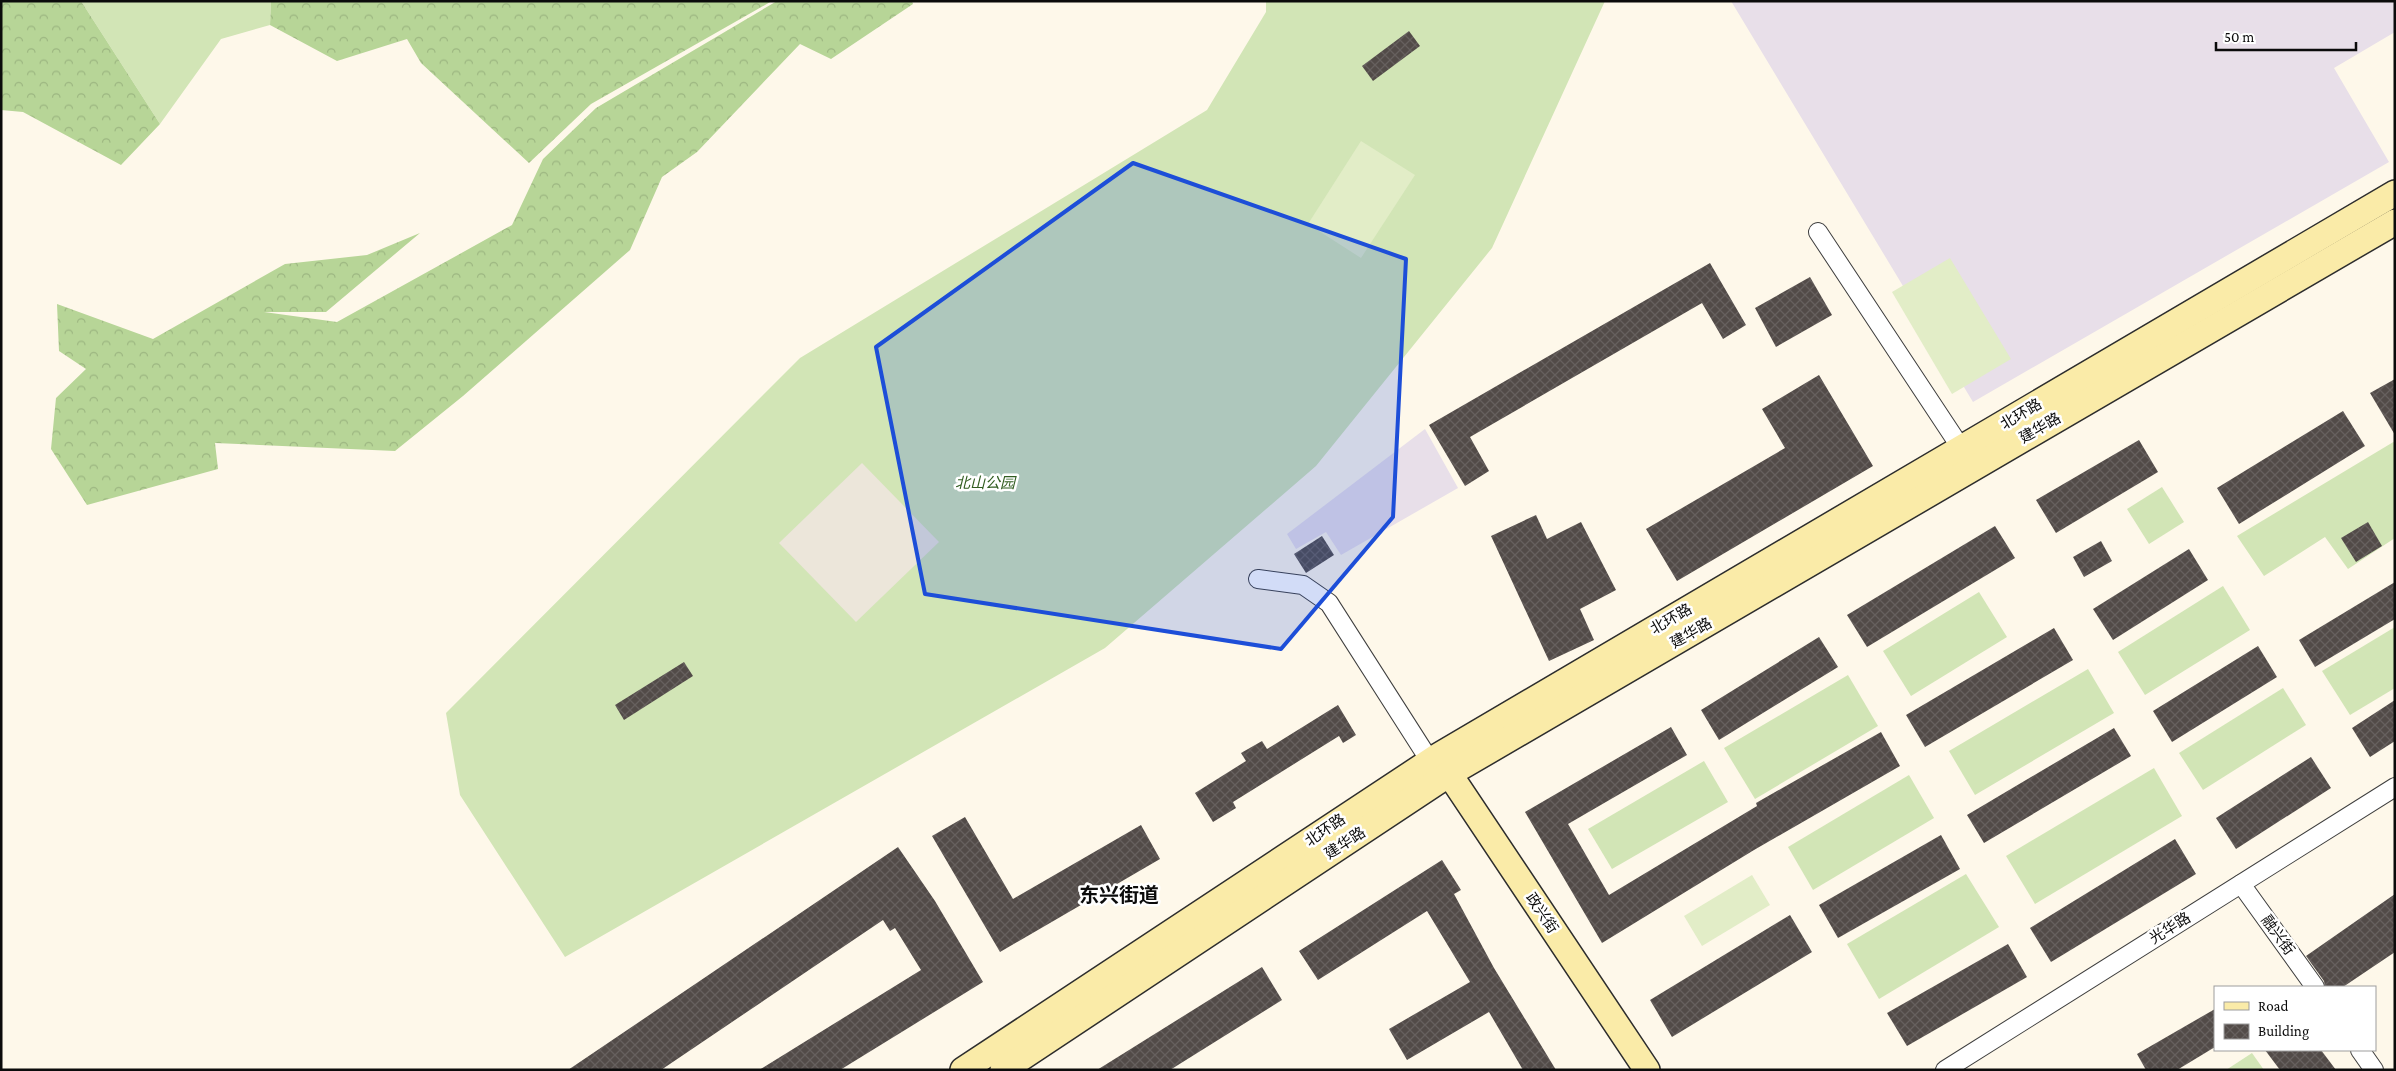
<svg xmlns="http://www.w3.org/2000/svg" width="2396" height="1071" font-family="'Crimson Pro','Noto Sans SC',serif">
  <style>
    .industrial { fill: #e8dfe9 }
    .grass { fill: #d2e5b6 }
    .forest { fill: url(#forest-crowns) }
    .pitch { fill: #e2edc7 }
    .plaza { fill: #ece6da }
    .building { fill: url(#building-cross-hatch) }
    .lines { fill: none; stroke-linecap: round; stroke-linejoin: round }
    .street-casing { stroke: #3e3e3e; stroke-width: 20 }
    .secondary-casing { stroke: #2d2d2d; stroke-width: 28 }
    .street { stroke: #fff; stroke-width: 18 }
    .secondary { stroke: #faeba8; stroke-width: 25 }
    .marked { fill: #1d4ed8; fill-opacity: 0.2; stroke: #1d4ed8; stroke-width: 4; stroke-linejoin: round }
    .labels { text-anchor: middle; dominant-baseline: central; stroke-width: 5; stroke-linejoin: round; paint-order: stroke }
    .street-label { font-size: 15px; fill: #0b0b0b; stroke: #fff }
    .park-label { font-size: 15px; font-style: italic; fill: #315d20; stroke: #fff }
    .district-label { font-size: 20px; font-weight: bold; fill: #0b0b0b; stroke: #fff }
  </style>
  <defs>
    <pattern id="forest-crowns" width="20" height="18" patternUnits="userSpaceOnUse" patternTransform="scale(1.25)"><rect width="20" height="18" fill="#b7d597"/><path d="M2 6a3 3 0 1 1 6 0M12 15a3 3 0 1 1 6 0" fill="none" stroke="#9cb681"/></pattern>
    <pattern id="building-cross-hatch" width="8" height="8" patternUnits="userSpaceOnUse" patternTransform="scale(1.25)"><rect width="8" height="8" fill="#524b48"/><path d="M0 0l8 8M0 8l8-8" fill="none" stroke="#66605e"/></pattern>
  </defs>
  <rect width="100%" height="100%" fill="#fef8ea"/>
  <g class="industrial">
    <path d="M1731,1h664v31l-61,36 55,94 -416,240z"/>
    <path d="M1425,429l33,59 -117,67 -15,-23 -30,17 -9,-15z"/>
  </g>
  <g class="grass">
    <path d="M81,1h190l-1,24 -49,14 -61,85z"/>
    <path d="M1266,1h339l-113,247 -176,218 -211,182 -540,309 -105,-162 -14,-82 354,-355 407,-248 59,-98z"/>
    <path d="M2395,441v97l-47,31 -23,-32 -61,39 -27,-40z"/>
    <path d="M2162,487l22,35 -35,22 -22,-35z"/>
    <path d="M2223,586l27,44 -105,65 -27,-43z"/>
    <path d="M1979,592l28,45 -96,59 -28,-45z"/>
    <path d="M2395,627v61l-45,27 -28,-44z"/>
    <path d="M2088,669l26,44 -139,82 -26,-44z"/>
    <path d="M1848,675l30,51 -123,73 -31,-51z"/>
    <path d="M2283,688l23,37 -103,65 -24,-37z"/>
    <path d="M1704,761l24,41 -116,67 -24,-40z"/>
    <path d="M2154,768l28,48 -147,88 -29,-48z"/>
    <path d="M1909,775l25,43 -121,72 -25,-43z"/>
    <path d="M1966,874l33,53 -120,72 -32,-55z"/>
    <path d="M2252,1053l12,17h-38z"/>
  </g>
  <g class="forest">
    <path d="M1,1h80l79,123 -39,41 -98,-53 -22,-2z"/>
    <path d="M271,1h501l-181,103 -62,59 -108,-100 -14,-24 -70,22 -67,-36z"/>
    <path d="M777,1h135l1,3 -82,55 -31,-15 -103,108 -35,25 -32,73 -167,146 -68,55 -180,-8 3,26 -131,36 -36,-56 5,-51 30,-29 -27,-18 -2,-47 96,35 132,-75 82,-9 53,-22 -94,79h-62l73,10 175,-97 31,-66 53,-51z"/>
  </g>
  <g class="pitch">
    <path d="M1361,141l54,34 -54,83 -53,-34z"/>
    <path d="M1950,258l61,101 -59,35 -60,-102z"/>
    <path d="M1752,875l18,30 -68,41 -18,-30z"/>
  </g>
  <path class="plaza" d="M862,463l77,79 -83,80 -77,-79z"/>
  <g class="building">
    <path d="M1409,31l11,15 -47,35 -11,-15z"/>
    <path d="M1710,263l36,62 -23,14 -21,-36 -232,134 19,34 -24,15 -36,-61z"/>
    <path d="M1810,277l22,38 -56,32 -21,-39z"/>
    <path d="M1819,375l54,91 -196,115 -31,-52 139,-81 -23,-39z"/>
    <path d="M2395,379v56l-25,-42z"/>
    <path d="M2343,411l22,35 -126,78 -22,-36z"/>
    <path d="M2139,440l19,32 -102,61 -20,-33z"/>
    <path d="M1536,515l11,24 34,-17 35,68 -36,19 14,31 -45,21 -58,-125z"/>
    <path d="M2368,522l14,24 -26,16 -15,-24z"/>
    <path d="M1995,526l20,32 -148,89 -20,-32z"/>
    <path d="M1322,536l12,19 -28,18 -12,-19z"/>
    <path d="M2101,541l11,20 -28,16 -11,-20z"/>
    <path d="M2189,549l19,31 -95,60 -20,-31z"/>
    <path d="M2395,582v37l-80,48 -16,-27z"/>
    <path d="M2054,628l19,32 -148,87 -19,-32z"/>
    <path d="M1819,637l19,30 -119,73 -18,-30z"/>
    <path d="M2258,646l19,31 -105,65 -19,-31z"/>
    <path d="M684,662l9,14 -69,44 -9,-15z"/>
    <path d="M2395,700v41l-25,16 -18,-29z"/>
    <path d="M1338,705l18,30 -13,8 -4,-7 -106,66 3,6 -23,14 -18,-29 51,-32 -5,-8 21,-12 5,8z"/>
    <path d="M1671,727l16,28 -119,69 41,71 148,-89 -1,-3 125,-71 19,34 -146,84 -152,93 -77,-131z"/>
    <path d="M2114,728l17,28 -147,87 -17,-28z"/>
    <path d="M2311,757l20,31 -95,61 -20,-31z"/>
    <path d="M965,817l48,82 128,-74 19,34 -160,93 -68,-116z"/>
    <path d="M1941,835l19,34 -122,69 -19,-33z"/>
    <path d="M2175,839l21,35 -145,88 -21,-34z"/>
    <path d="M898,847l37,54 48,81 -143,88h-81l162,-100 -26,-42 -5,3 -7,-11 -222,150h-93z"/>
    <path d="M1442,860l19,30 -7,4 40,74 62,102h-33l-34,-58 -82,48 -18,-31 81,-47 -43,-71 -109,69 -19,-29z"/>
    <path d="M2395,894v58l-52,35h-18l-1,-6 -18,-25z"/>
    <path d="M1790,915l22,37 -140,85 -22,-37z"/>
    <path d="M2008,944l19,33 -120,69 -20,-33z"/>
    <path d="M1262,967l20,33 -112,70h-73z"/>
    <path d="M2215,1009v38l-38,23h-31l-9,-16z"/>
    <path d="M2265,1050h56l15,20h-56z"/>
  </g>
  <g class="lines">
    <defs>
      <g id="street">
        <path d="M1818,232l149,225"/>
        <path d="M1258,579l45,6 26,18 101,158"/>
        <path d="M2241,884l74,103"/>
        <path d="M2360,1050l14,20"/>
        <path d="M1945,1070l450,-283"/>
      </g>
      <g id="secondary">
        <path d="M1440,760l207,310"/>
        <path d="M963,1070l475,-314 957,-563"/>
        <path d="M1003,1070l446,-296 946,-552"/>
      </g>
    </defs>
    <use href="#street" class="street-casing"/>
    <use href="#secondary" class="secondary-casing"/>
    <use href="#street" class="street"/>
    <use href="#secondary" class="secondary"/>
  </g>
  <path class="marked" d="M1133,163l273,96 -13,258 -112,132 -356,-55 -49,-247z"/>
  <g class="labels">
    <g class="street-label">
      <text transform="translate(2021 414) rotate(-31)">北环路</text>
      <text transform="translate(2040 428) rotate(-30)">建华路</text>
      <text transform="translate(1671 619) rotate(-30)">北环路</text>
      <text transform="translate(1691 633) rotate(-30)">建华路</text>
      <text transform="translate(1325 830) rotate(-34)">北环路</text>
      <text transform="translate(1345 843) rotate(-33)">建华路</text>
      <text transform="translate(1542 913) rotate(56)">政兴街</text>
      <text transform="translate(2170 928) rotate(-32)">光华路</text>
      <text transform="translate(2278 935) rotate(54)">融兴街</text>
    </g>
    <g class="park-label">
      <text x="985" y="483">北山公园</text>
    </g>
    <g class="district-label">
      <text x="1119" y="895">东兴街道</text>
    </g>
  </g>
  <rect width="2396" height="1071" fill="none" stroke="#0b0b0b" stroke-width="5"/>
  <rect x="2214" y="986" width="162" height="65" fill="#ffffff" stroke="#9d9d9d"/>
  <rect x="2224" y="1002" width="25" height="8" fill="#faeba8" stroke="#9d9d9d"/>
  <text x="2258" y="1011" font-size="15" fill="#0b0b0b">Road</text>
  <rect x="2224" y="1024" width="25" height="15" fill="url(#building-cross-hatch)" stroke="#9d9d9d"/>
  <text x="2258" y="1036" font-size="15" fill="#0b0b0b">Building</text>
  <path d="M2216 42v8h140v-8" fill="none" stroke="#0b0b0b" stroke-width="2.5"/>
  <text x="2224" y="42" font-size="15" fill="#0b0b0b" stroke="#ffffff" stroke-width="4" paint-order="stroke">50 m</text>
</svg>
